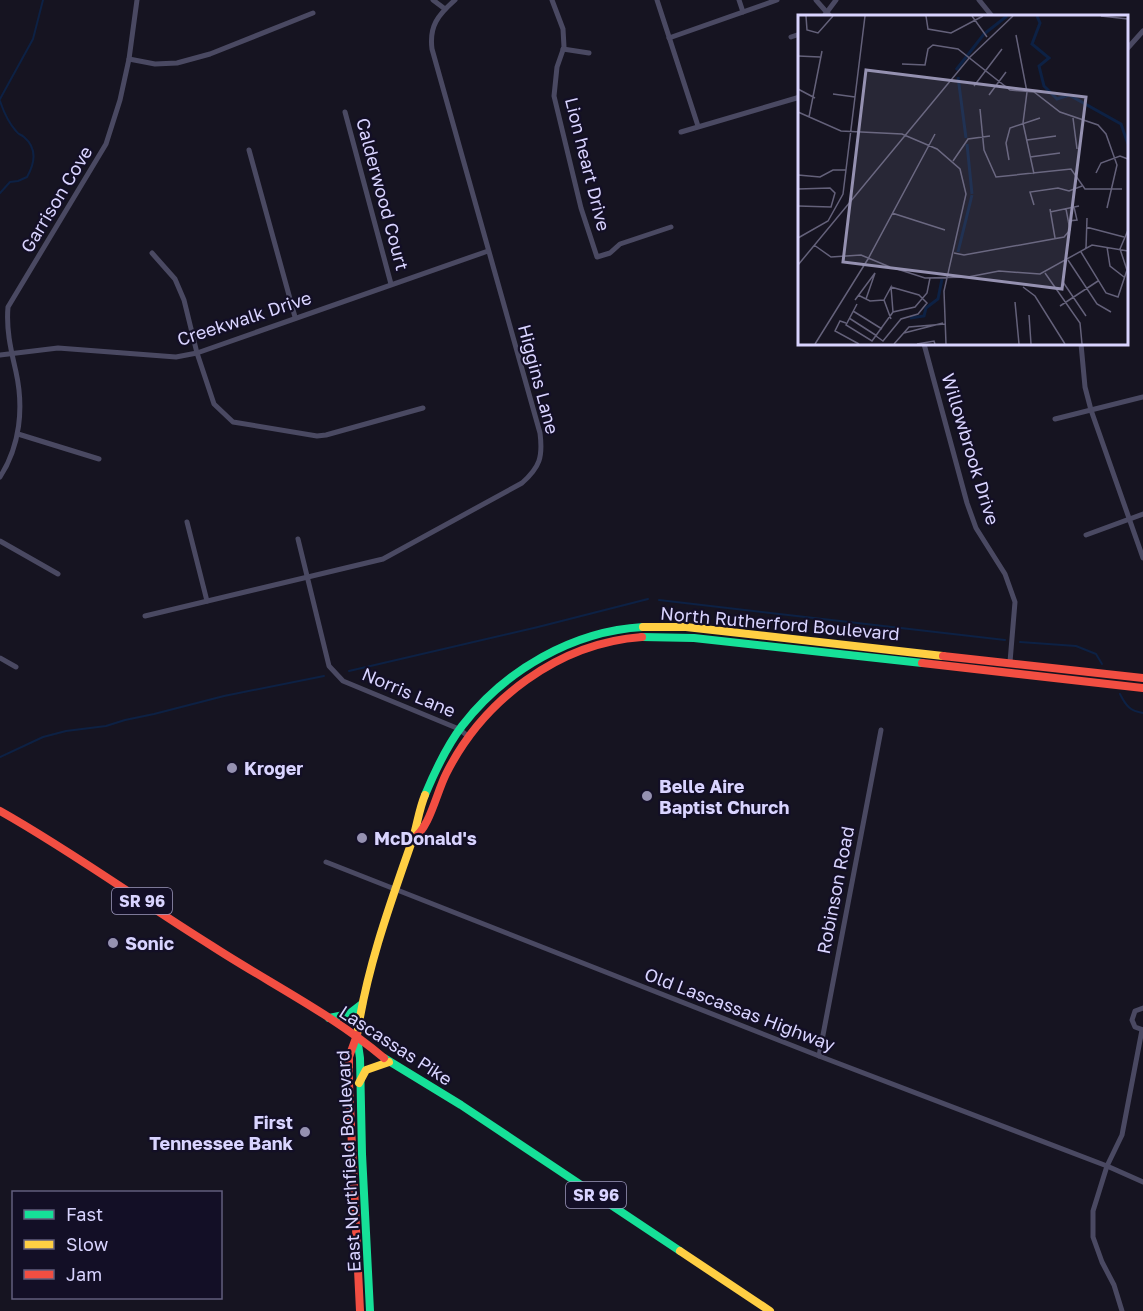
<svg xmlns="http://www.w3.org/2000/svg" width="1143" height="1311" font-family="'Golos Text',sans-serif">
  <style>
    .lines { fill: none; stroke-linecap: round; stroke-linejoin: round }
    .stream { stroke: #0d2144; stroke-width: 2 }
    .street { stroke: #4a4962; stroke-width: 5 }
    .fast { stroke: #16e098; stroke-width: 8 }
    .slow { stroke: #ffcf43; stroke-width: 8 }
    .jam { stroke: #f24e42; stroke-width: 8 }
    .poi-dot { fill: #9591b1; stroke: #130f26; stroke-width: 2 }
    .labels { text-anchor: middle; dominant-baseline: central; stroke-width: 4.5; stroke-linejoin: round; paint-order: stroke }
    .shield { fill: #130f26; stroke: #9e99be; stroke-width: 1.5 }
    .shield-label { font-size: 16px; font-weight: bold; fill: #d9d4ff }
    .street-label { font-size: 18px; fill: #d9d4ff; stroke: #130f26 }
    .poi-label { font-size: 18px; font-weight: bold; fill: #d9d4ff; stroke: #130f26; text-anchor: start }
    .inset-river { fill: none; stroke: #0d2144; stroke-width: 3 }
    .inset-road { fill: none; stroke: #64617a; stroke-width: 1.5 }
    .view { fill: #9591b1; fill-opacity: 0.15; stroke: #9591b1; stroke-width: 3 }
    .inset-edge { fill: none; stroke: #d9d4ff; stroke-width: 3 }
  </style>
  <rect width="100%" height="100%" fill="#161421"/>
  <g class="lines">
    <g class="stream">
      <path d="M0,99l33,-60 10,-39"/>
      <path d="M0,101c4,12 8,21 16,30 4,5 3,2 8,6 13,11 11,26 3,40l-9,4 -8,1 -10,11"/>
      <path d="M659,600l346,40"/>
      <path d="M1020,642l56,4 20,8 6,10"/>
      <path d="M349,671l189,-44 110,-28"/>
      <path d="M1120,694c6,12 10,17 23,19"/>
      <path d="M0,757l43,-20 23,-6 40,-5 19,-6 29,-6 70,-18 100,-20"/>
    </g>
    <g class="street">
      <path d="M433,0l12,9"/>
      <path d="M552,0l11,29 1,18 -7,20 -3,29 27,112 16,49 13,-4 10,-9 51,-17"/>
      <path d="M657,0l41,126"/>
      <path d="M739,0l4,12"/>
      <path d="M816,0l14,16"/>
      <path d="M979,0l13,16"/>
      <path d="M824,16l12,-16"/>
      <path d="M791,37l9,-3"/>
      <path d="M669,38l108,-38"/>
      <path d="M563,49l26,4"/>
      <path d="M1126,50l17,-19"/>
      <path d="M129,59l26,5 22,-1 33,-9 103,-41"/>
      <path d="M345,112l46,172"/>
      <path d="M681,132l119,-35"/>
      <path d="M249,150l46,167"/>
      <path d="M152,253l23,26 9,21 13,53 17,51 19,18 84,14 9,-1 97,-27"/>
      <path d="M924,344l43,159 9,25 29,46 10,28 -5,60"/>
      <path d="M1081,344l4,43 6,23 52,148"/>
      <path d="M0,355l58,-7 118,9 21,-4 291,-102"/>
      <path d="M1055,419l88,-22"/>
      <path d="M18,434l81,25"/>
      <path d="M0,477c20,-31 24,-69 16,-105 -5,-22 -10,-42 -8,-65l98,-163 14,-44 9,-41 8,-59"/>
      <path d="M187,522l20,79"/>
      <path d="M1086,535l57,-21"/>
      <path d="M298,539l31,127 14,15 116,48 10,8"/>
      <path d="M0,541l58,33"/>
      <path d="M145,616l238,-57 139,-76c18,-16 21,-26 18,-50l-108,-384c-3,-23 6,-34 23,-49"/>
      <path d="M0,658l16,9"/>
      <path d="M326,862l493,194 288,110 36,16"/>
      <path d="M1143,1008l-8,3 -3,9 3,7 8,3"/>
      <path d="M819,1056l62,-326"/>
      <path d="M1122,1311l-8,-26 -12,-23 -9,-25v-26l14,-45 15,-31 20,-105"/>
    </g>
    <g class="fast">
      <path d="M642,637l52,1 228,25"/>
      <path d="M425,795c10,-24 21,-48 37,-69 43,-56 111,-95 181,-99"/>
      <path d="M329,1018l20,-4 13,-10"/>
      <path d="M357,1037l3,21 2,96 8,157"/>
      <path d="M384,1058l77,47 219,146"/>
    </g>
    <g class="slow">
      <path d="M643,627h43l257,29"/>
      <path d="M357,1035c10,-67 32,-128 54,-191 6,-16 7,-32 14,-49"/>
      <path d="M359,1083l7,-13 23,-8"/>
      <path d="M680,1251l90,60"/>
    </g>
    <g class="jam">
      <path d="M943,656l200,22"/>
      <path d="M922,663l221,25"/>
      <path d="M0,811c73,41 141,91 212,135 57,37 120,68 172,112"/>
      <path d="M413,839c17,-12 23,-45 33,-65 37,-74 112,-131 196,-137"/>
      <path d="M357,1035l-8,22v27l11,227"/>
    </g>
  </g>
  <g class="poi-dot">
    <circle cx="232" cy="768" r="6"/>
    <circle cx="647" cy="796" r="6"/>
    <circle cx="362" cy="838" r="6"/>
    <circle cx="113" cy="943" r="6"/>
    <circle cx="305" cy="1132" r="6"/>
  </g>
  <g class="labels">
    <g class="shield">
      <rect x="112" y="888" width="60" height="26" rx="4.5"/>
      <rect x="566" y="1182" width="60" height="26" rx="4.5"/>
    </g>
    <g class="shield-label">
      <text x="142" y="901">SR 96</text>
      <text x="596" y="1195">SR 96</text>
    </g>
    <g class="street-label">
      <text transform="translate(588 164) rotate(76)">Lion heart Drive</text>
      <text transform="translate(383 194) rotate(75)">Calderwood Court</text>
      <text transform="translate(56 199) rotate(-59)">Garrison Cove</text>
      <text transform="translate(244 318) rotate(-18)">Creekwalk Drive</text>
      <text transform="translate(539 379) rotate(75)">Higgins Lane</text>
      <text transform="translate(971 449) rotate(73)">Willowbrook Drive</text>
      <text transform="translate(780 623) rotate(5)">North Rutherford Boulevard</text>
      <text transform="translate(409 692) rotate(23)">Norris Lane</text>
      <text transform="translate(835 890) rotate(-79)">Robinson Road</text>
      <text transform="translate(740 1009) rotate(21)">Old Lascassas Highway</text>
      <text transform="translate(396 1045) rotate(33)">Lascassas Pike</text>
      <text transform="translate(348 1161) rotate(-93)">East Northfield Boulevard</text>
    </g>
    <g class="poi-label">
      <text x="244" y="768">Kroger</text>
      <text x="659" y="786">Belle Aire<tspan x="659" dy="21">Baptist Church</tspan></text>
      <text x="374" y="838">McDonald's</text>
      <text x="125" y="943">Sonic</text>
      <text x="293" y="1122" text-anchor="end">First<tspan x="293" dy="21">Tennessee Bank</tspan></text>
    </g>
  </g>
  <g transform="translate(798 15)">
    <rect width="330" height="330" fill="#161421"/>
    <path class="inset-river" d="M239,1l3,7 -8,21 17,14 -10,8 5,20 13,13 12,-4 52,29 7,20M158,55l28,-36 23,-18M160,62l8,61M169,129l5,50M160,237l14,-57M112,303l14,-2 2,-8 12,-9 4,-20"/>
    <path class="inset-road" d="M8,1l1,14 11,3 15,-17M128,1l2,13 23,4 32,-17M174,1l15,21M303,1l27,3M218,20l11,57 -4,31 11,51M0,41l22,1M104,49l23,1 3,-16 5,-4 25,4 52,41 24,2 26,20 38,13 8,9 11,31 -10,43M176,71l28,-37M0,74l17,9M35,79l22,3M191,80l17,-23M182,94l4,41 12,27 75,-8 14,20h37M0,97l43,19 61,3 35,15 23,20 6,25 -22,97 2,53M11,102l13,-66M275,103l4,31M229,125l29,-4M232,142l30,-4M211,145l-3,-17 4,-15 30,-10M155,146l15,-22 22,-3M298,158l5,-10 19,-7 8,3M0,160l22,2 13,-7h13M0,174l32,-1 5,5 -4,14 -33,-1M236,190l-4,-13 28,-4 11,3 13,-5M252,194l5,29M252,197l29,-6M94,198l53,17M270,206l9,-1 -3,-13M288,212l38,10M0,223l30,-17 15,-27 22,-178M16,230l17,12 30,-2 29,12M309,232l3,19 14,11M288,233l1,-30M283,237l25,41 12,4 9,-27 -7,-21 8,-19M156,238l10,2 100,-18 6,-7 -4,-21M270,245l29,44 14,8M0,250l172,-208 43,-41M96,253l31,10 43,-1 31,-6 41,3 52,-29 36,6M247,258l35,50 2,21M265,267l23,34M225,272l12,9 30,48M60,280l12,6 14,-1M57,285l20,-27 -9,26M217,287l4,42M59,289l-11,21 26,16 21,-29 22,-5 12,-14 3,-15M262,291l38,-25M55,296l29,18M231,300l2,29M51,303l28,18M93,304l-7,-19 7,-13 2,25M48,308l-6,-2 -5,10 24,13M106,318l39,-10M78,321l7,5 18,-22 17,-5 9,-11 -8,-8 -28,-8M17,329l53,-85 67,-125M96,329l15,-17 36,-3M119,329l17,-3 1,3"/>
    <path class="view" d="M68,55l220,27 -24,192 -219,-27z"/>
    <rect width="330" height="330" class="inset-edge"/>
  </g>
  <rect x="12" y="1191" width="210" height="108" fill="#130f26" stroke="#625e7d" stroke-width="1.5"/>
  <rect x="24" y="1210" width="30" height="9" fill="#16e098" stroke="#625e7d" stroke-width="1.5"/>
  <text x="66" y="1221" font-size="18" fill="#d9d4ff">Fast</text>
  <rect x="24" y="1240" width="30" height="9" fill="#ffcf43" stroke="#625e7d" stroke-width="1.5"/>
  <text x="66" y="1251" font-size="18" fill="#d9d4ff">Slow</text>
  <rect x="24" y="1270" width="30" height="9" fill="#f24e42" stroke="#625e7d" stroke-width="1.5"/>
  <text x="66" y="1281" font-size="18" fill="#d9d4ff">Jam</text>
</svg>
